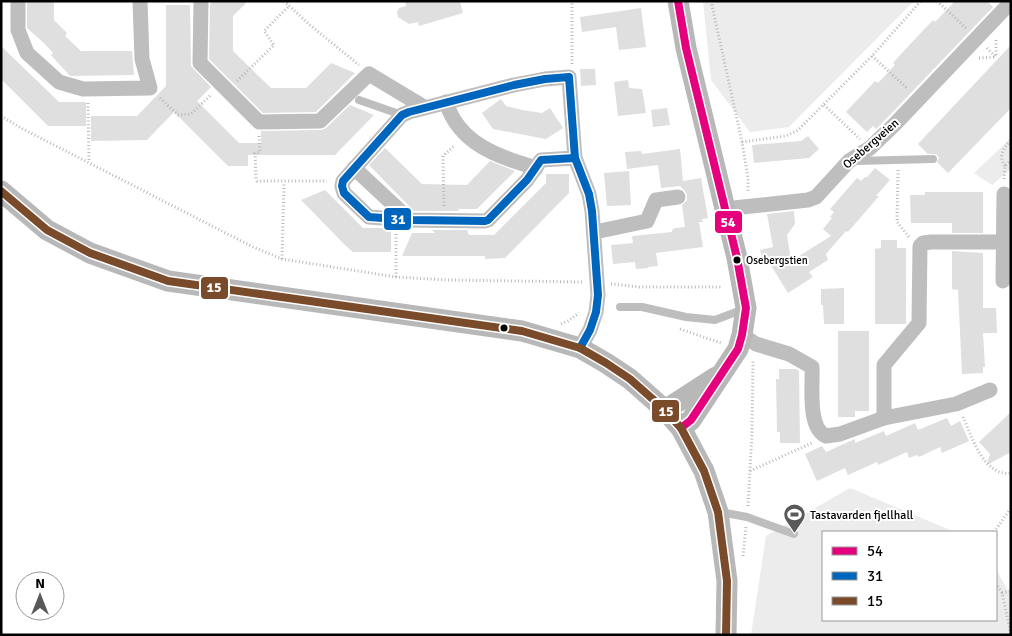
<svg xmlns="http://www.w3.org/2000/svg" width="1012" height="636" font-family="Signika,sans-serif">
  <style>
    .green { fill: #ececec }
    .building { fill: #dfdfdf }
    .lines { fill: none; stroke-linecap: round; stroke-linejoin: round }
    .path { stroke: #b9b9b9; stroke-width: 3; stroke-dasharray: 1 2.5; stroke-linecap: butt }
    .service { stroke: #bebebe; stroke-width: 8 }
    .minor { stroke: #bebebe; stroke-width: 15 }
    .secondary { stroke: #b8b8b8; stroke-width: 21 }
    .bus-1-casing { stroke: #fff; stroke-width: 11 }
    .bus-2-casing { stroke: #fff; stroke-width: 11 }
    .bus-3-casing { stroke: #fff; stroke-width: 11 }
    .bus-1 { stroke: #e5007d; stroke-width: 8 }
    .bus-2 { stroke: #0065bd; stroke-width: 8 }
    .bus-3 { stroke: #7a4b2a; stroke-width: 8 }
    .bus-dot { fill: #000; stroke: #fff; stroke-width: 2 }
    .labels { text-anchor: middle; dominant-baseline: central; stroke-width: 4; stroke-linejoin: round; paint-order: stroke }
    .bus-label { font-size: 11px; fill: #000; stroke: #fff; text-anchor: start }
    .street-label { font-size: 12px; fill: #000; stroke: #fff }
    .poi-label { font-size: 12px; fill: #000; stroke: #fff; text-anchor: start }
    .line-badge { stroke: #fff; stroke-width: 2 }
    .badge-label { font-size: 14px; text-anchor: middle; font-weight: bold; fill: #fff }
  </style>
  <rect width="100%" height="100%" fill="#fff"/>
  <g class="green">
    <path d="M703,1h211l-125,126 -39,5 -39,-52z"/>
    <path d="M1011,138v31l-19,16 -18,-12z"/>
    <path d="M850,488l105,44h-132v88h173v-51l15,27v39h-260l15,-99z"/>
  </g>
  <g class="building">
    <path d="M27,1h27v19l13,13 -2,3 16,15h51l2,24 -64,1 -19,-21 2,-2 -8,-9 -18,-16z"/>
    <path d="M213,1h35l-15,15v35l38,37h35l25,-25 24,10 -39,39 -53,1 -54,-54 1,-55z"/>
    <path d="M405,1h55l3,12 -44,13 -1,-4 -9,2 -11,-7 -1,-5 2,-4 7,-2z"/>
    <path d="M955,1h32l6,6 -105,110 -12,12 -3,-3 -6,6 -21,-20 29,-31 3,2 17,-18 -2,-2 8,-9 32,-34 2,2z"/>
    <path d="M166,5h24l1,61 20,21 -14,14 42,42h22v-12l60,-1 5,-2 24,-23 24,10 -39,40h-87v11h-20l-54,-54 -27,28 -56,1v-25h46l29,-30z"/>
    <path d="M641,8l5,39 -27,3 -3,-23 -34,5 -2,-15z"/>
    <path d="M1011,45v63l-63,65 -11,-11 2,-4 -3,-4h-8l-10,-10z"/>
    <path d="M1,46l58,56h27v24h-38l-47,-47z"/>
    <path d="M580,69h15l1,16 -15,1z"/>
    <path d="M628,80l1,8 13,1 4,24 -28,3 -4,-34z"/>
    <path d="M501,99l5,7 16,4 20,3 8,-5 13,20 -17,11 -53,-10 -11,-16z"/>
    <path d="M667,108l3,17 -17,2 -2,-17z"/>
    <path d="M808,136l11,13 -10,9 -55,5 -2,-18 49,-4z"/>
    <path d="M385,148l37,36 45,1 23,-24 25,10 -38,38h-19l1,2h-45l-45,-46z"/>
    <path d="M680,149l3,32 18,-3 7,40 -6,1 1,3h-4l4,25 -47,6 2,13 -10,1v1l-12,1 -1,-7 -22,2 -2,-19 22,-2 -1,-7 40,-4v-2l3,-2 10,-1 -3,-22 5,-5v-5l-2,-4 -5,-5 -19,2 -3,-23 -31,4 -2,-17 16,-1 1,3z"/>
    <path d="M875,168l15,12 -14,16h3l-31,36 -2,-1 -20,23 2,6 -19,12 4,5 -25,16 -18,-29 -6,2 -4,-16 13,-3 -6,-33 27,-3 1,13 -8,11 4,26 40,-25 -8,-7 9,-11 -2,-1 4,-5 -4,-3 27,-31 4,3 4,-4 1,1z"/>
    <path d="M629,171l2,34 -24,1 -3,-33z"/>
    <path d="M546,174h23v19l-64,65 -20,1v-3h-83l10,-23h23l-3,-3h35l2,5h25l52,-52z"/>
    <path d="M325,190l38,38h28v24h-38l-8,-7 -44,-45z"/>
    <path d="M925,192h58v41h-31v-10h-41l-1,-28h15z"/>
    <path d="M881,240h16v8h9v76h-31v-75l6,-1z"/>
    <path d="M952,251l31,2v55h13l1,25h-14l2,34h-2v6l-21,1 -4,-84 -6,-1z"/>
    <path d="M844,288v36h-20l-1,-19h-2v-16z"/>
    <path d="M838,331h31v80h-14v6h-17z"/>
    <path d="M779,369h17l3,2 1,72h-20v-11h-3l-1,-53h3z"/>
    <path d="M1011,412v40l-24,13 3,-11 -11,-12z"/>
    <path d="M947,418l4,8 9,-5 9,20 -27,12 -2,-6 -21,10 -2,-2 -8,3 -2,-6 -29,13 -1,-3 -29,13 -3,-7 -28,13 -12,-27 17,-8 4,6 29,-13v4l29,-12 2,5 29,-13 3,7z"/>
  </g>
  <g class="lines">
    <g class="path">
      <path d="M284,1l26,24 49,40"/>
      <path d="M711,1l31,141 6,36v14"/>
      <path d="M937,1l29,27"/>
      <path d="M996,40v17"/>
      <path d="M987,48l9,9"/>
      <path d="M872,56l36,33"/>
      <path d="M979,58l16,-1"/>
      <path d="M572,64v-63"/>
      <path d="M237,81l37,-36 -10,-14 25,-25"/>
      <path d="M160,98l18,17 13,-1 21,-20"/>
      <path d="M88,103l1,59"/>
      <path d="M824,105l36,34"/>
      <path d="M1,116l20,12 232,119 29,12 114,18 52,3 134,2"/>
      <path d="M259,136l1,16 -5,1 1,26 1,2h70"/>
      <path d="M742,142l44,-6 12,-6 74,-74 49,-55"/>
      <path d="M1005,166c-7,-11 -2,-17 6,-26"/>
      <path d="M898,170l-1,52 12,15"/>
      <path d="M1004,179l1,-13 6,-6"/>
      <path d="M444,206l-1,-50 12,-11"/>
      <path d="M282,259l2,-77"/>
      <path d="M396,277v-45"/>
      <path d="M611,284l28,3h83"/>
      <path d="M561,324l7,-3 11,-8"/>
      <path d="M680,329l41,14"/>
      <path d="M963,417c9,20 21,60 48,56"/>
      <path d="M750,471l62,-28"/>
      <path d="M748,506l4,-72 1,-74"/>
      <path d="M994,532l17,-24"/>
      <path d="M743,556l3,-29"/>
      <path d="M996,583l6,10 9,41"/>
      <path d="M1002,593l9,-2"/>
    </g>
    <g class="service">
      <path d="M359,100l43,15"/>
      <path d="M856,161l77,-2"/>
      <path d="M620,307h22l44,10 29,3 29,-11"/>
      <path d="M720,512l27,5 47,17"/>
    </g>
    <g class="minor">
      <path d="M18,1v29l9,23 32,29 24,7 67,-1 -8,-29 -2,-58"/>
      <path d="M201,1l-1,62 59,59 61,-1 49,-47 55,33"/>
      <path d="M446,102c13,42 51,54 90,66"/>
      <path d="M575,158l-34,2 -14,20 -39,40 -3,1 -75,-1 -41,-3 -25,-24 -2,-7 1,-5 59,-66 7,-3 105,-27 31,-6 24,-2 6,81 14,36 3,17 6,84 -2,17 -6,18 -10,18"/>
      <path d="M354,168l56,52"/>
      <path d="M724,209l84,-9 8,-3 33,-36 21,-13 25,-24 116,-122"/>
      <path d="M595,232l52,-11 9,-21 22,-3"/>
      <path d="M1003,281l1,-87"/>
      <path d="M742,335l14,9 33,10 23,13c1,18 -5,61 14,69l14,-2 44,-16 72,-14 34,-14"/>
      <path d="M884,418v-53l35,-42 1,-77 3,-3 8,-1h73"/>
    </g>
    <g class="secondary">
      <path d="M678,1l8,47 51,210 9,50 -4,27 -4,14 -47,71 -10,8"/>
      <path d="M1,191l46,39 43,23 78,28 354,50 58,17 26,15 24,16 35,31 16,18 23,43 14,41 9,69 -1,54"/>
      <path d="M665,410l51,-33"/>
    </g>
    <defs>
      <path id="bus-1" d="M678,1l8,47 51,210 9,50 -4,27 -4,14 -47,71 -10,8"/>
      <path id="bus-2" d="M575,158l-34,2 -14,20 -39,40 -3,1 -75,-1 -41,-3 -25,-24 -2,-7 1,-5 59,-66 7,-3 105,-27 31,-6 24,-2 6,81 14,36 3,17 6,84 -2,17 -6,18 -10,18"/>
      <path id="bus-3" d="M1,191l46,39 43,23 78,28 354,50 58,17 26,15 24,16 35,31 16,18 23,43 14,41 9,69 -1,54"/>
    </defs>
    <use href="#bus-1" class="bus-1-casing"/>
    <use href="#bus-2" class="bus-2-casing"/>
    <use href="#bus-3" class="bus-3-casing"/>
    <use href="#bus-1" class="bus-1"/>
    <use href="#bus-2" class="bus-2"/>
    <use href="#bus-3" class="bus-3"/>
  </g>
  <defs>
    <symbol id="stadium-pin" viewBox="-11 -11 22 30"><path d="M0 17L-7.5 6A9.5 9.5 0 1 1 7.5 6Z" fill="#595959" stroke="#fff"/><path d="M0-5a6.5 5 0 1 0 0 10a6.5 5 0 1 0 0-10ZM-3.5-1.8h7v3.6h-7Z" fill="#fff"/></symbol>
  </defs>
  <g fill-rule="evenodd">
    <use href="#stadium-pin" x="782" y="502" width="25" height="34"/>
  </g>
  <g class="bus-dot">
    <circle cx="737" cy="260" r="4.5"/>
    <circle cx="504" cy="328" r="4.5"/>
  </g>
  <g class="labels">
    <g class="bus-label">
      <text x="746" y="260">Osebergstien</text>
    </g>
    <g class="street-label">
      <text transform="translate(871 144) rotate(-41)">Osebergveien</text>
    </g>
    <g class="poi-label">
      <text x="810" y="515">Tastavarden fjellhall</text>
    </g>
  </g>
  <g class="line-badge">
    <rect x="383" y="207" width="29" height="24" rx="5" fill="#0065bd"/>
    <rect x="714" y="210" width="29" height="24" rx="5" fill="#e5007d"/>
    <rect x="200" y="276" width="29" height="24" rx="5" fill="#7a4b2a"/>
    <rect x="651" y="399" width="29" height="24" rx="5" fill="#7a4b2a"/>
  </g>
  <g class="badge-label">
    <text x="398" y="224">31</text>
    <text x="728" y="227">54</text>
    <text x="214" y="292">15</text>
    <text x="666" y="416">15</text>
  </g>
  <rect width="1012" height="636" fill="none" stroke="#000000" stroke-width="5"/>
  <rect x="822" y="531" width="175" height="90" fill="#ffffff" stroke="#999999"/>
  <rect x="832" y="547" width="25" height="8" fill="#e5007d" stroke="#999999"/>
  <text x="867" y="556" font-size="15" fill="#000000">54</text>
  <rect x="832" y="572" width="25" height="8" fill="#0065bd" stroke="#999999"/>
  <text x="867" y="581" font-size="15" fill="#000000">31</text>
  <rect x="832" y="597" width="25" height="8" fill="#7a4b2a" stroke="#999999"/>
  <text x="867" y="606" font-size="15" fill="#000000">15</text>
  <g transform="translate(40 596)"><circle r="24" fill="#ffffff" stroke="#999999"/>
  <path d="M0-4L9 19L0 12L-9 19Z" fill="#595959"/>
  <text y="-8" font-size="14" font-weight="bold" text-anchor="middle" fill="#000000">N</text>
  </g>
</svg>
